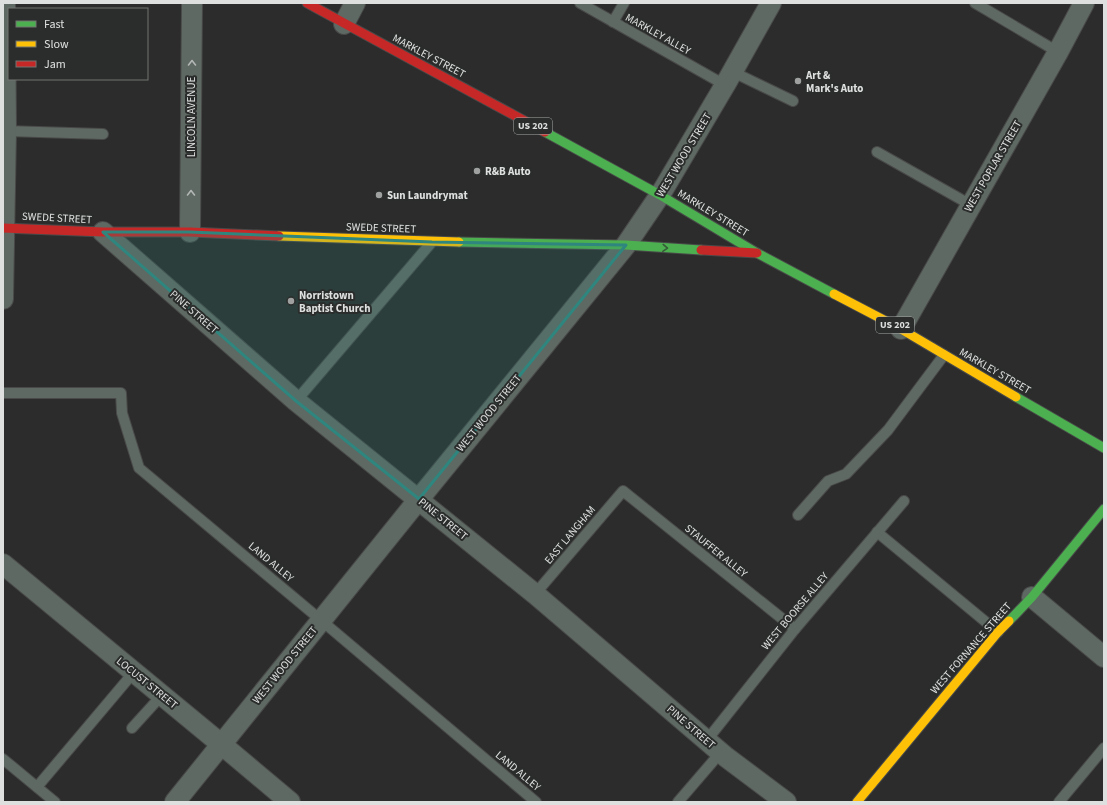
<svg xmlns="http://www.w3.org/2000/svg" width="1107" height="805" font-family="'Source Sans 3',sans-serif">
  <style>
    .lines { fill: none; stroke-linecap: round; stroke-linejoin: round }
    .lane-casing { stroke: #484948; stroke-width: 12 }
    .street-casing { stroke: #484948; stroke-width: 22 }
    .fast-casing { stroke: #484948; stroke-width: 11 }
    .slow-casing { stroke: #484948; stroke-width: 11 }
    .jam-casing { stroke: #484948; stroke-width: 11 }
    .lane { stroke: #5f6963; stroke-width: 10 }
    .street { stroke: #5f6963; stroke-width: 20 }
    .fast { stroke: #4caf50; stroke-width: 9 }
    .slow { stroke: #ffc107; stroke-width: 9 }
    .jam { stroke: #c62828; stroke-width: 9 }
    .oneway { stroke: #b2b6b4 }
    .oneway2 { stroke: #365a38 }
    .marked { fill: #2e867f; fill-opacity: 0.2; stroke: #2e867f; stroke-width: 3; stroke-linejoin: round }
    .poi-dot { fill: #9fa1a0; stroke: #2a2d2b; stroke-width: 1.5 }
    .labels { text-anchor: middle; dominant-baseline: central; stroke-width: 4; stroke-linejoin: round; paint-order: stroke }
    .shield { fill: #2a2d2b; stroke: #a8aaa9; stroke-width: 1 }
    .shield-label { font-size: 10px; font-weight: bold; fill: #dee0df }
    .street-label { font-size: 11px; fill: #dee0df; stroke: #2a2d2b }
    .poi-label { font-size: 11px; font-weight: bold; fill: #dee0df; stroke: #2a2d2b; text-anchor: start }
  </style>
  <rect width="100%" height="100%" fill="#2b2c2b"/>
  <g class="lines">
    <defs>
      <g id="lane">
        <path d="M580,3l145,82"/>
        <path d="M975,3l83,49"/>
        <path d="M613,22l11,-19"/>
        <path d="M733,72l60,29"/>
        <path d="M6,131l97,3"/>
        <path d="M877,152l94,53"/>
        <path d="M3,393h118l1,20 17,55 183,153 214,181"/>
        <path d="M296,401l135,-158"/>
        <path d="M798,515l30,-34 18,-7 42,-44 56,-75"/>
        <path d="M877,532l121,100"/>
        <path d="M535,594l88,-103 172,138"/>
        <path d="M132,728l30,-33"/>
        <path d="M707,740l88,-111 109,-128"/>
        <path d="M3,759l52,43"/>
        <path d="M37,787l97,-115"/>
        <path d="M678,802l43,-50"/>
        <path d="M1059,802l45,-54"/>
      </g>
      <g id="street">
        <path d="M344,24l11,-21"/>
        <path d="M103,232l193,169 239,193 191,163 60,45"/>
        <path d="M190,232l2,-229"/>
        <path d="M3,299l3,-168 -1,-128"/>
        <path d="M901,329l157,-277 26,-49"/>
        <path d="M3,564l218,180 69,58"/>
        <path d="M1032,597l72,60"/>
        <path d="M175,802l244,-303 207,-254 34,-50 65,-110 46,-82"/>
      </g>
      <g id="fast">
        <path d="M545,132l115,63 97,58 77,41"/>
        <path d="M459,242l167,3 75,5"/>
        <path d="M1016,397l88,51"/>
        <path d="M1009,621l23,-24 72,-88"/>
      </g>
      <g id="slow">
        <path d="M279,236l180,6"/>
        <path d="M834,294l67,35 115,68"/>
        <path d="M857,802l141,-170 11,-11"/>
      </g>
      <g id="jam">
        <path d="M307,3l238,129"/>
        <path d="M3,228l100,4h87l89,4"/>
        <path d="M701,250l56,3"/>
      </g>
    </defs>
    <use href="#lane" class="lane-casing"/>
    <use href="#street" class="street-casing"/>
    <use href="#fast" class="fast-casing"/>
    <use href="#slow" class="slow-casing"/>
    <use href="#jam" class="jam-casing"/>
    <use href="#lane" class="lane"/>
    <use href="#street" class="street"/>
    <use href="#fast" class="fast"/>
    <use href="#slow" class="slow"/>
    <use href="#jam" class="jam"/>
  </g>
  <defs><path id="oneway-chevron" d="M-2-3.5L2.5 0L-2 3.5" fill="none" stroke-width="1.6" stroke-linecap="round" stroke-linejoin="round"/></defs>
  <g class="oneway">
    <use href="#oneway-chevron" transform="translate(192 63) rotate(-90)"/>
    <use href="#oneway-chevron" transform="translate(191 193) rotate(-90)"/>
  </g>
  <use class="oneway2" href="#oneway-chevron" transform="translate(665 248) rotate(3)"/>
  <path class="marked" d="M103,232h87l242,10 194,3 -207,254 -123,-98z"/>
  <g class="poi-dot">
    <circle cx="798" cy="81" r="4"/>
    <circle cx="477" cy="171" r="4"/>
    <circle cx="379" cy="195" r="4"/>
    <circle cx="291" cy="301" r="4"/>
  </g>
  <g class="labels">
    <g class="shield">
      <rect x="514" y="118" width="38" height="16" rx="3"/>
      <rect x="876" y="317" width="38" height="16" rx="3"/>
    </g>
    <g class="shield-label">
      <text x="533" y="126">US 202</text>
      <text x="895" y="325">US 202</text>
    </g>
    <g class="street-label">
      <text transform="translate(658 34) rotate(29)">MARKLEY ALLEY</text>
      <text transform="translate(429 56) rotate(28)">MARKLEY STREET</text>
      <text transform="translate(191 117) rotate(-90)">LINCOLN AVENUE</text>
      <text transform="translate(684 155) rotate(-59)">WEST WOOD STREET</text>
      <text transform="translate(993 166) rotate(-60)">WEST POPLAR STREET</text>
      <text transform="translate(713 213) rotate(31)">MARKLEY STREET</text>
      <text transform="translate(57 218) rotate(3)">SWEDE STREET</text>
      <text transform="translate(381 228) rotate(2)">SWEDE STREET</text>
      <text transform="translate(194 312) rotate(41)">PINE STREET</text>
      <text transform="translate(995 371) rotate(30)">MARKLEY STREET</text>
      <text transform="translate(489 413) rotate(-51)">WEST WOOD STREET</text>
      <text transform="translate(443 519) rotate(39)">PINE STREET</text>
      <text transform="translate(570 535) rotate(-50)">EAST LANGHAM</text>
      <text transform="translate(716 551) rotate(39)">STAUFFER ALLEY</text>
      <text transform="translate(271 562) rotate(40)">LAND ALLEY</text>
      <text transform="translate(795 611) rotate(-50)">WEST BOORSE ALLEY</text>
      <text transform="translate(971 648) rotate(-49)">WEST FORNANCE STREET</text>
      <text transform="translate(285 665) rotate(-51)">WEST WOOD STREET</text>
      <text transform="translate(147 683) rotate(39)">LOCUST STREET</text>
      <text transform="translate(691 727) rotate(41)">PINE STREET</text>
      <text transform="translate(518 771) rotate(40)">LAND ALLEY</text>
    </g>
    <g class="poi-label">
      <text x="806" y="75">Art &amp;<tspan x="806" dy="13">Mark's Auto</tspan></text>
      <text x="485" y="171">R&amp;B Auto</text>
      <text x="387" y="195">Sun Laundrymat</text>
      <text x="299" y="295">Norristown<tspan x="299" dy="13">Baptist Church</tspan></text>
    </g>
  </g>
  <rect width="1107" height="805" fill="none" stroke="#dee0df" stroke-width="8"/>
  <rect x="8" y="8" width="140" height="72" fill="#2a2d2b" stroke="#727573"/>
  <rect x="16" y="21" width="20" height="6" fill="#4caf50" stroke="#727573"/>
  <text x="44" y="28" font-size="12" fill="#dee0df">Fast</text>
  <rect x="16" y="41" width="20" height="6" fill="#ffc107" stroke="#727573"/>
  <text x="44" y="48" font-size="12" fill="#dee0df">Slow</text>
  <rect x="16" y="61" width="20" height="6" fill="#c62828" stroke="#727573"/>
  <text x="44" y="68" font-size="12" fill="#dee0df">Jam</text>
</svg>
